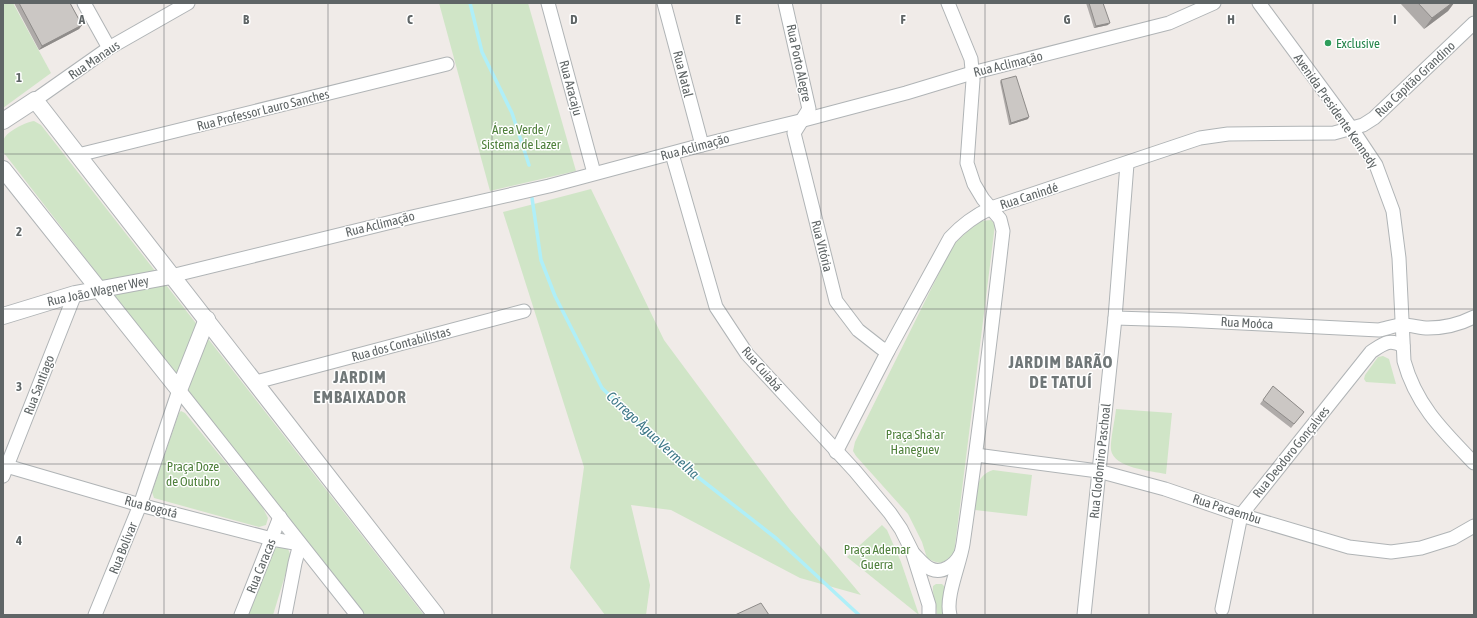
<svg xmlns="http://www.w3.org/2000/svg" width="1477" height="618" font-family="'Asap Condensed',sans-serif">
  <style>
    .green { fill: #d0e5c7 }
    .lines { fill: none; stroke-linecap: round; stroke-linejoin: round }
    .stream { stroke: #afeff8; stroke-width: 3.5 }
    .minor-casing { stroke: #b0b4b6; stroke-width: 15 }
    .tertiary-casing { stroke: #b0b4b6; stroke-width: 18 }
    .minor { stroke: #fff; stroke-width: 13 }
    .tertiary { stroke: #fff; stroke-width: 16 }
    .wall { fill: #afaba9 }
    .shaded-wall { fill: #8e8b89 }
    .building { fill: #cbc7c4; stroke: #8e8b89 }
    .grid { fill: none; stroke: #5f6566; stroke-width: 1; stroke-opacity: 0.55 }
    .leisure-dot { fill: #2e9e5b; stroke: #fff; stroke-width: 1.5 }
    .labels { text-anchor: middle; dominant-baseline: central; stroke-width: 3; stroke-linejoin: round; paint-order: stroke }
    .leisure-label { font-size: 13px; fill: #27864d; stroke: #fff; text-anchor: start }
    .street-label { font-size: 13px; fill: #5f6566; stroke: #fff }
    .park-label { font-size: 13px; fill: #4f803c; stroke: #fff }
    .water-label { font-size: 14px; font-style: italic; fill: #3f7988; stroke: #fff }
    .district-label { font-size: 17px; font-weight: bold; letter-spacing: 1px; fill: #707778; stroke: #fff }
    .grid-label { font-size: 13px; text-anchor: middle; font-weight: bold; fill: #5f6566; stroke: #fff; stroke-width: 3; stroke-linejoin: round; paint-order: stroke }
  </style>
  <rect width="100%" height="100%" fill="#f0ebe8"/>
  <g class="green">
    <path d="M3,3h10l38,70 -48,35z"/>
    <path d="M439,3h89l48,168 -86,20z"/>
    <path d="M34,121l7,4 383,490h-59l-172,-218 -189,-244c-1,-5 -2,-12 1,-16 5,-7 21,-15 29,-16z"/>
    <path d="M591,189l73,151 126,170 71,85 -61,-17 -129,-68 -40,-5 19,80 -4,30h-41l-35,-47 14,-101 -81,-255z"/>
    <path d="M991,220l4,5 -41,329c-11,9 -13,12 -27,4l-5,-16 -14,-28 -52,-58 -3,-5 2,-9 98,-197 16,-15 12,-9z"/>
    <path d="M1383,356l6,3 7,25 -30,-2 -2,-3 1,-4 13,-18z"/>
    <path d="M1116,409l56,4 -6,61c-15,-3 -52,-6 -55,-24 -1,-10 4,-30 5,-41z"/>
    <path d="M181,411l4,2 78,95 5,10 -2,7 -7,2 -105,-29 -2,-6 27,-79z"/>
    <path d="M993,470l39,5 -5,41 -52,-6c2,-17 -1,-34 18,-40z"/>
    <path d="M882,525l5,5 14,32 18,53 -72,-58z"/>
    <path d="M279,546l9,3 3,7 -18,59h-28l29,-66z"/>
    <path d="M936,584h6l3,3 -2,14 1,14h-7c0,-10 -5,-19 -4,-29z"/>
  </g>
  <g class="lines">
    <g class="stream">
      <path d="M470,3l12,49 30,61 17,52"/>
      <path d="M532,198l9,62 14,36 47,92 78,75 97,76 82,76"/>
    </g>
    <defs>
      <g id="minor">
        <path d="M84,3l25,45"/>
        <path d="M548,3l46,170"/>
        <path d="M664,3l38,142"/>
        <path d="M785,3l24,106 -15,24 42,168 22,29 23,18 7,3"/>
        <path d="M948,3l23,56 2,21 -6,83 7,21 9,15 17,20 3,12c-12,105 -25,209 -40,313 -3,20 -18,53 -13,71"/>
        <path d="M1259,3l93,126 24,36 17,46 6,47 5,103c12,44 39,70 70,102"/>
        <path d="M35,100l74,-52 79,-45"/>
        <path d="M672,154l44,153 31,47 108,117 35,42 11,16 11,22 17,54v10"/>
        <path d="M78,155l369,-91"/>
        <path d="M171,276l241,-59 137,-31 153,-41 98,-24 106,-28 66,-20 197,-50 45,-20"/>
        <path d="M1115,318l66,2 198,10c6,-1 20,-6 24,-5 9,0 17,3 25,3 16,0 32,-4 46,-11"/>
        <path d="M256,382l268,-71"/>
        <path d="M179,390l178,225"/>
        <path d="M836,452l52,-101 62,-113c12,-13 24,-22 41,-30l209,-70 28,-4 106,-1 29,-8 11,-7 100,-95"/>
        <path d="M976,455l122,16 67,18 76,26 108,32 42,5 30,-4 32,-10 21,-12"/>
        <path d="M3,465l137,40 132,34 28,5"/>
        <path d="M3,476l72,-182"/>
        <path d="M914,554c5,5 10,12 17,15 11,5 24,-4 29,-14"/>
        <path d="M1222,609l19,-94 130,-163c12,-8 18,-14 32,-6"/>
        <path d="M95,615l45,-110 39,-115"/>
        <path d="M241,615l39,-98"/>
        <path d="M285,615l10,-52 5,-19"/>
        <path d="M1084,615l31,-297 12,-154"/>
      </g>
      <g id="tertiary">
        <path d="M3,121l32,-21 401,515"/>
        <path d="M3,169l176,221 28,-71"/>
        <path d="M3,316l72,-22 96,-18"/>
      </g>
    </defs>
    <use href="#minor" class="minor-casing"/>
    <use href="#tertiary" class="tertiary-casing"/>
    <use href="#minor" class="minor"/>
    <use href="#tertiary" class="tertiary"/>
  </g>
  <g class="wall">
    <path d="M14,3h56l12,22 -3,4 -40,21z"/>
    <path d="M1086,3h17l5,22 -14,3z"/>
    <path d="M1400,3h54l-6,8 -24,18z"/>
    <path d="M1001,80l27,39 -19,6 -9,-43z"/>
    <path d="M1273,386l31,26 -13,16 -31,-24z"/>
  </g>
  <g class="shaded-wall">
    <path d="M1452,3h2l-6,8 -24,18 8,-11z"/>
    <path d="M1110,23l-2,2 -14,3 2,-2z"/>
    <path d="M82,25l-3,4 -40,21 3,-4z"/>
    <path d="M1029,117l-1,2 -19,6 2,-2z"/>
  </g>
  <g class="building">
    <path d="M19,3h51l12,22 -40,21z"/>
    <path d="M1089,3h14l7,20 -14,3z"/>
    <path d="M1418,3h34l-20,15z"/>
    <path d="M1016,76l13,41 -18,6 -10,-43z"/>
    <path d="M1273,386l31,26 -10,12 -31,-24z"/>
    <path d="M761,603l8,12h-34z"/>
  </g>
  <path class="grid" d="M164,3v612M328,3v612M492,3v612M656,3v612M821,3v612M985,3v612M1149,3v612M1313,3v612M3,154h1471M3,309h1471M3,464h1471"/>
  <circle class="leisure-dot" cx="1328" cy="43" r="4"/>
  <g class="labels">
    <g class="leisure-label">
      <text x="1336" y="43">Exclusive</text>
    </g>
    <g class="street-label">
      <text transform="translate(94 60) rotate(-34)">Rua Manaus</text>
      <text transform="translate(799 63) rotate(78)">Rua Porto Alegre</text>
      <text transform="translate(1008 64) rotate(-14)">Rua Aclimação</text>
      <text transform="translate(683 74) rotate(76)">Rua Natal</text>
      <text transform="translate(1415 79) rotate(-43)">Rua Capitão Grandino</text>
      <text transform="translate(571 88) rotate(75)">Rua Aracaju</text>
      <text transform="translate(263 110) rotate(-14)">Rua Professor Lauro Sanches</text>
      <text transform="translate(1336 111) rotate(55)">Avenida Presidente Kennedy</text>
      <text transform="translate(695 147) rotate(-15)">Rua Aclimação</text>
      <text transform="translate(1029 196) rotate(-18)">Rua Canindé</text>
      <text transform="translate(380 224) rotate(-14)">Rua Aclimação</text>
      <text transform="translate(822 246) rotate(76)">Rua Vitória</text>
      <text transform="translate(98 291) rotate(-12)">Rua João Wagner Wey</text>
      <text transform="translate(1247 323) rotate(3)">Rua Moóca</text>
      <text transform="translate(401 344) rotate(-15)">Rua dos Contabilistas</text>
      <text transform="translate(762 369) rotate(49)">Rua Cuiabá</text>
      <text transform="translate(39 385) rotate(-69)">Rua Santiago</text>
      <text transform="translate(1291 452) rotate(-51)">Rua Deodoro Gonçalves</text>
      <text transform="translate(1100 461) rotate(-84)">Rua Clodomiro Paschoal</text>
      <text transform="translate(151 507) rotate(15)">Rua Bogotá</text>
      <text transform="translate(1227 509) rotate(18)">Rua Pacaembu</text>
      <text transform="translate(123 548) rotate(-68)">Rua Bolívar</text>
      <text transform="translate(261 566) rotate(-68)">Rua Caracas</text>
    </g>
    <g class="park-label">
      <text x="521" y="129">Área Verde /<tspan x="521" dy="15">Sistema de Lazer</tspan></text>
      <text x="915" y="434">Praça Sha'ar<tspan x="915" dy="15">Haneguev</tspan></text>
      <text x="193" y="466">Praça Doze<tspan x="193" dy="15">de Outubro</tspan></text>
      <text x="877" y="549">Praça Ademar<tspan x="877" dy="15">Guerra</tspan></text>
    </g>
    <g class="water-label">
      <text transform="translate(653 435) rotate(43)">Córrego Àgua Vermelha</text>
    </g>
    <g class="district-label">
      <text x="1061" y="362">JARDIM BARÃO<tspan x="1061" dy="20">DE TATUÍ</tspan></text>
      <text x="360" y="377">JARDIM<tspan x="360" dy="20">EMBAIXADOR</tspan></text>
    </g>
  </g>
  <g class="grid-label">
    <text x="82" y="24">A</text>
    <text x="246" y="24">B</text>
    <text x="410" y="24">C</text>
    <text x="574" y="24">D</text>
    <text x="738" y="24">E</text>
    <text x="903" y="24">F</text>
    <text x="1067" y="24">G</text>
    <text x="1231" y="24">H</text>
    <text x="1395" y="24">I</text>
    <text x="19" y="82">1</text>
    <text x="19" y="236">2</text>
    <text x="19" y="391">3</text>
    <text x="19" y="545">4</text>
  </g>
  <rect width="1477" height="618" fill="none" stroke="#5f6566" stroke-width="8"/>
</svg>
